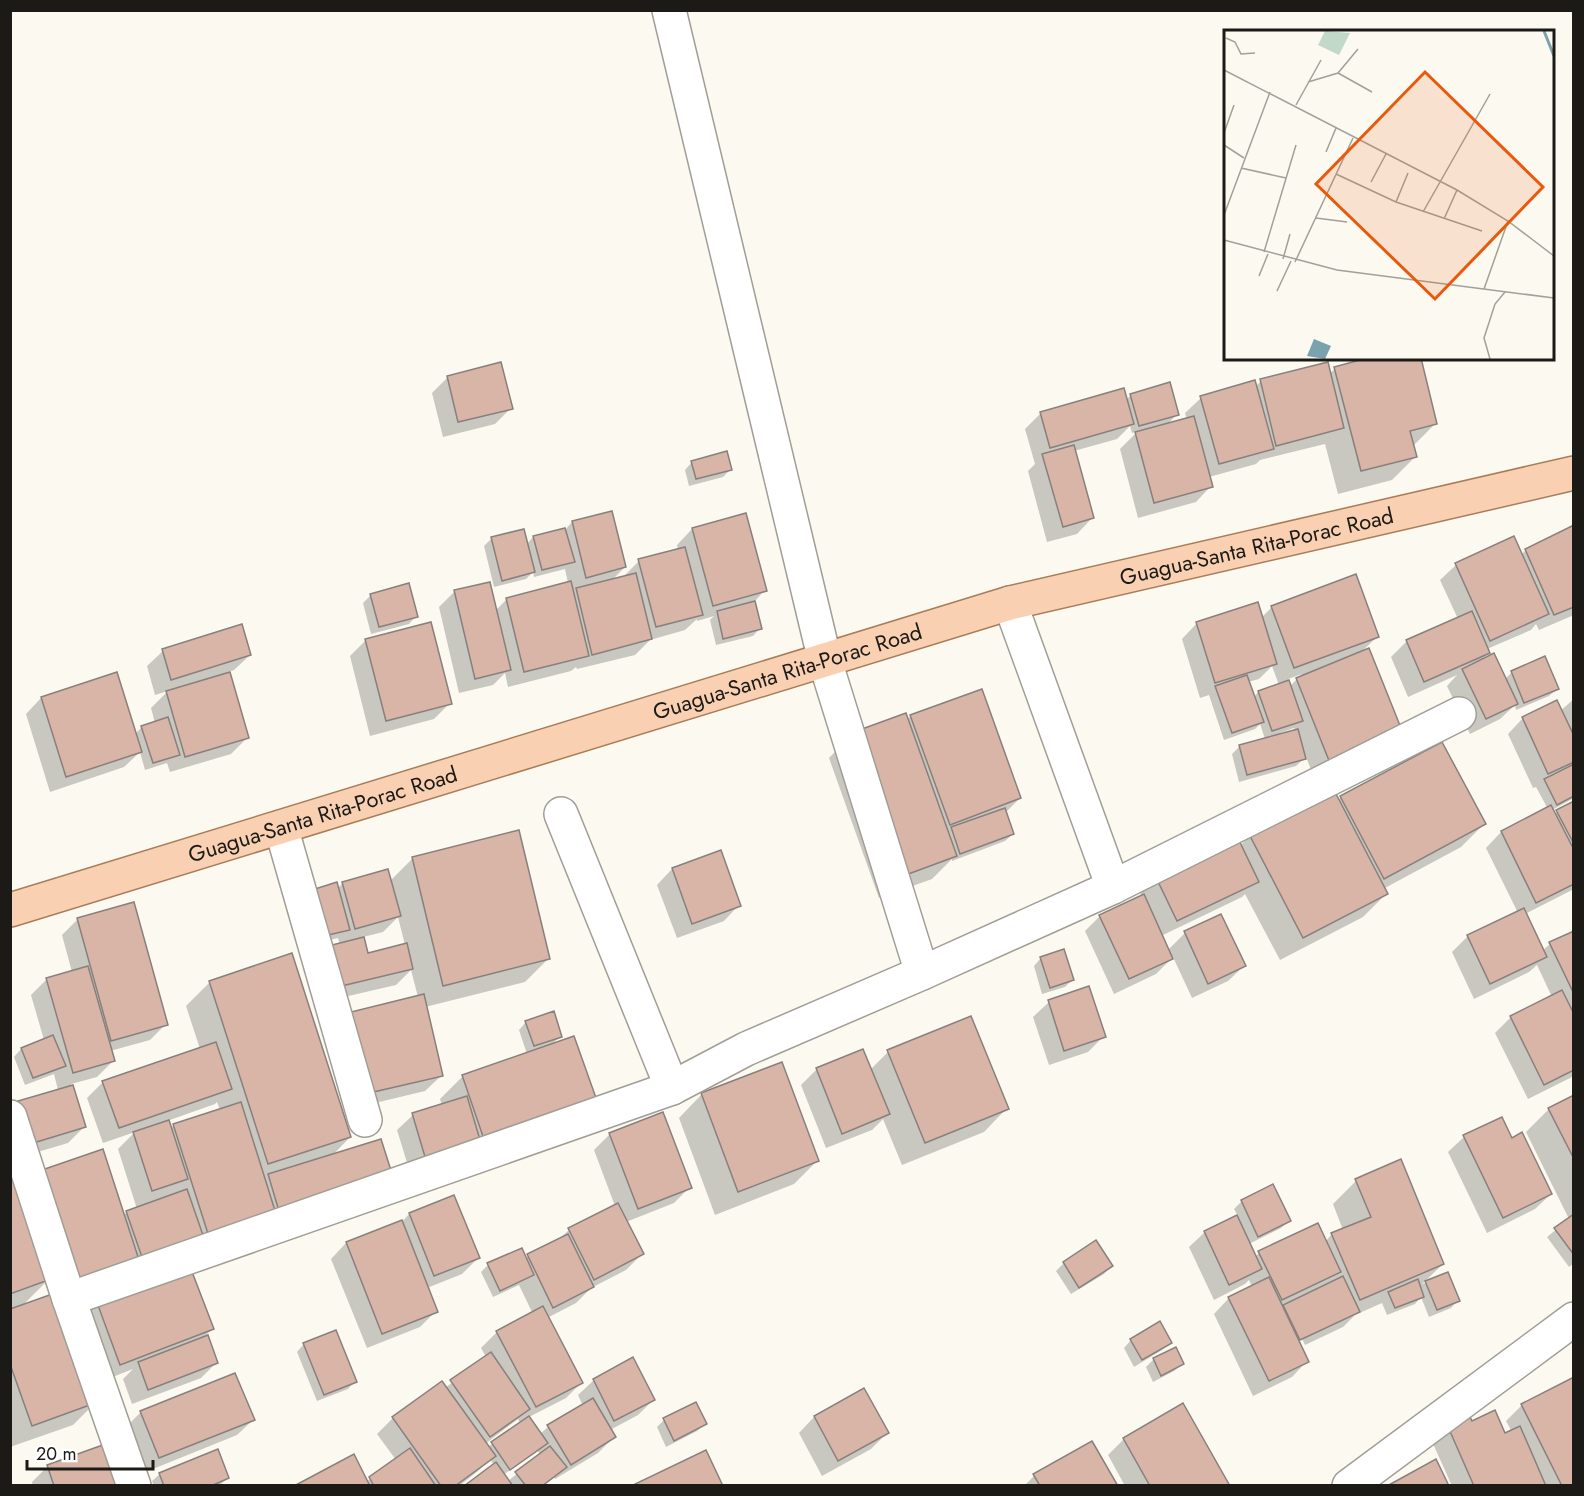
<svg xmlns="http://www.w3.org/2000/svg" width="1584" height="1496" font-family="Jost,sans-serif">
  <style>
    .shadow { fill: #0003; fill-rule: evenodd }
    .building { fill: #d8b5a7; stroke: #89807d; stroke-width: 1.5 }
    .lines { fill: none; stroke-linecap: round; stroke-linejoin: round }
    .minor-casing { stroke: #a09e96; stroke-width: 36 }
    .major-casing { stroke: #a97d5a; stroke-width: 36 }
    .minor { stroke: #fff; stroke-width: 33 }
    .major { stroke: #f9d1b2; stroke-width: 33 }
    .labels { text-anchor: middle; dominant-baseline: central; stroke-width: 6; stroke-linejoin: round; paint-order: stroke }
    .street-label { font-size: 22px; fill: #1b1a17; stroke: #fff }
    .inset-river { fill: none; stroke: #7ba3ad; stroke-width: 3 }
    .inset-road { fill: none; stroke: #a1a099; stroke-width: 1.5 }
    .view { fill: #e8590c; fill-opacity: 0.15; stroke: #e8590c; stroke-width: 3 }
    .inset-edge { fill: none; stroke: #1b1a17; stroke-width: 3 }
  </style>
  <rect width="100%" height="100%" fill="#fbf9f0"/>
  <g class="shadow">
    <path d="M1335,369l101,54 -23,23 3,10 -24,24 -54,14 -13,-50 -65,16 -4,4 -47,13 2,9 -15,16 -58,16 -18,-69 18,-18 -6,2 -2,-7 -13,13 -43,12 18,67 -15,16 -30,8 -19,-71 7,-7 -10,-35 16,-16 85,-13 5,-5 46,19 -10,11 20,-5 -2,-7 16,-15 54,-11 6,-6 68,-7z"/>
    <path d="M448,377l63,31 -16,16 -52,13 -11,-44z"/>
    <path d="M692,462l39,7 -8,8 -34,9 -4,-16z"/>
    <path d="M572,522l53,45 -14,14 12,-4 16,-16 39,-10 -1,-6 15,-16 73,61 -11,12 6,26 -7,8 -37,9 -6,-25 4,-4 -17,5v-2l-12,11 -35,10 -15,15 -58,14 -1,-2 -5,4 -63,16 -3,-14 -12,12 -34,8 -20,-86 15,-15 35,-9 6,28 12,-12 61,-16 -3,-14 -31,8 -1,-5 -7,7 -32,8 -10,-41 8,-8 35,6 6,-7 32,-7z"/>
    <path d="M1574,527v88l-35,15 -3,-6 -5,6 -44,19 2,3 -9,9 25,18 7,-7 45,17 -8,7 -33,14 -1,-5 -15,14 -30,15 -23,-48 10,-11 -49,22 -17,-40 16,-16 51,-22 -18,-39 16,-15 65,-10 5,-5z"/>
    <path d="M371,595l45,21 -7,8 -38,10 -8,-31z"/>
    <path d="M1272,607l105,30 -17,16 42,80 -88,44 -8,-20 -10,9 -57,16 -7,-28 8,-8 25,-7 -5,-15 -5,5 -31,11 -15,-45 -9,3 -18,-59 15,-16 64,-5zM1272,666l7,19 -21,7 -4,5 -6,-15 11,-3zM1302,674l-12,12 -2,-7zM1294,728l2,3 -15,4 -1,-2z"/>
    <path d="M366,640l84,63 -16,16 -64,17 -20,-80z"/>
    <path d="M163,651l87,4 -16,15 -6,2 19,66 -16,16 -61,18 -3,-9 -22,7 -5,-18 -16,15 -74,25 -24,-78 15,-16 94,36 7,-7 13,-4 -4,-15 17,-17 -13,4 -8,-29z"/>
    <path d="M1574,699v99l-22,12 2,4 20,-11v86l-49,25 17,37 8,-7 24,-12v75l-4,2 4,8v59l-46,23 -33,-66 16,-16 41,-20 -15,-32 -8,7 -55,27 -22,-47 16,-16 50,-23 -32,-65 15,-16 47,-23 -12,-22 -3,1 -25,-54 15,-16 37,-7z"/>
    <path d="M911,716l109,82 -15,15 8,21 -8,7 -53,20v-2l-20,20 -53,19 -50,-140 23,-24 55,-14z"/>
    <path d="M1341,797l143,27 -23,23 -78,42 3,5 -23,23 -83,43 -35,-66 -3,3 -81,39 7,14 17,-17 36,-17 23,50 -16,15 -36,17 -19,-41 -17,17 -42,20 -29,-63 15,-15 42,-19 -4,-9 102,-42 10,-11 88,-35z"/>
    <path d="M720,852l19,53 -15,16 -47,17 -20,-53 15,-16z"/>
    <path d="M413,858l135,101 -23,23 -100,25 16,69 -16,15 -71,17 64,-111 -7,-27 -15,15 -78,18 22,-58 -2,-7 -18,4 17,-53 6,-6 47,-2zM398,917l7,28 -38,10 -4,-18 20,-5z"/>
    <path d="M133,904l33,120 -16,16 -40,11 3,10 -16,16 -26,7 13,43 -16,16 -54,16 -4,-48 9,-8 39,-13 -4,-16 -29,11 -11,-28 7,-8 23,-9 -13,-45 16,-16 25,-7 -10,-37 15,-15z"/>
    <path d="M1041,958l31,22 -7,7 -23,7 -8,-28z"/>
    <path d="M210,982l140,155 -98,103 -190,66 34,96 -23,23 -63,22v-274l113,43 4,-4 10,-3 -19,-60 17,-17 -32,11 -16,-45 16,-16 97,-33 -14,-43zM217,1102l3,8 -46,15 -4,4 -3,-8 48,-17zM45,1283l5,14 -28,9z"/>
    <path d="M1049,1002l55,34 -16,16 -39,13 -16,-48z"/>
    <path d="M526,1022l35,14 -10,9 -86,129 -52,8 -16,-52 16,-15 29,-9 -2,-7 23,-23 64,-22 -8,-24z"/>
    <path d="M888,1052l119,56 -23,24 -82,33 -19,-46 -11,11 -46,18 -25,-63 16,-16 53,1z"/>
    <path d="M702,1094l115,67 -23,23 -79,31 -36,-97z"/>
    <path d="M1574,1096v167l-5,4 -22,-30 22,-18 -43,-87 23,-23z"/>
    <path d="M610,1134l80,53 -16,16 -48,19 16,32 -16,16 -35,18 -15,15 -29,15 34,65 -15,15 -37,19 11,17 8,-7 35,-21 -5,-11 16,-15 59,20 -15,15 -28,15 4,7 -16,16 -43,26 -1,-2 -12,9h-76l28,-21 -4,-6 -12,12 -19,15h-162l69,-4 30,-22 -19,-26 16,-16 49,-35 3,5 41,-31 -5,-9 16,-16 35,-20 -13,-27 -26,12 -12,-25 7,-7 37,-7 32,-17 12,-11 46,-24 -21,-56zM518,1419l2,4 -32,24 -3,-3zM538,1451l2,4 -32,26 -5,-6z"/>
    <path d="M1464,1137l87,57 -16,15 -48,24 -39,-81z"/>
    <path d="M1356,1181l87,83 -21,20 26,-10 10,26 -7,8 -22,9 -8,-20 -6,7 -28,11 -5,-12 -27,12 -12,12 -38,18 -17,-35h-4l23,51 -15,16 -39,19 -39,-82 15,-16 23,-11 -3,-7 -4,4 -31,16 -25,-53 16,-15 33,-16 -4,-7 8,-8 47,20 -8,7 -32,16 6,13 4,-4 66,-11 7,-8 11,-4 -10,-26z"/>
    <path d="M453,1197l25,61 -16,16 -35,14 9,23 -16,16 -53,21 -36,-89 15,-16 55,-20 8,-9z"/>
    <path d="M1096,1242l15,24 -7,8 -33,20 -15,-23 8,-8z"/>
    <path d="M97,1302l115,27 -5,5 10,28 -16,16 -69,26 -9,-25 10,-10 -28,11 -24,-63z"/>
    <path d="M1131,1340l39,2 -8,8 -28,17 -10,-19z"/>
    <path d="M304,1344l51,37 -7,8 -31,12 -20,-49z"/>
    <path d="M1175,1349l7,15 -8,7 -21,11 -7,-15 8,-8z"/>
    <path d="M863,1390l24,43 -16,16 -49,27 -23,-43 15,-16z"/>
    <path d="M1182,1405l46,81h-103l-17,-31 16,-16z"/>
    <path d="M1522,1405l52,81h-122l-22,-49 41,-14 33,12 8,-3 -6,-11z"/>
    <path d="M141,1412l112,8 -16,15 -94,38 -18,-45z"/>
    <path d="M664,1420l41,4 -8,7 -31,16 -9,-20z"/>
    <path d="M48,1466l78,20h-93l-1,-4z"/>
    <path d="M160,1474l67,4 -8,8h-65l-2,-5z"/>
    <path d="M1034,1476l82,10h-92z"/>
  </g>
  <g class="building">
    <path d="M1367,358h54l16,66 -27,7 7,26 -56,14 -27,-104z"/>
    <path d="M501,362l12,47 -55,13 -11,-46z"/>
    <path d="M1328,362l16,66 -68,18 -16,-67z"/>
    <path d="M1255,380l19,69 -55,15 -19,-68z"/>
    <path d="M1170,382l9,33 -40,11 -9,-32z"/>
    <path d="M1124,388l10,36 -84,24 -10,-36z"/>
    <path d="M1194,416l19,71 -59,16 -19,-71z"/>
    <path d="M1074,445l20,73 -31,9 -21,-73z"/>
    <path d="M727,451l5,19 -36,9 -5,-18z"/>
    <path d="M612,511l14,56 -40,11 -14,-57z"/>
    <path d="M746,513l21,78 -54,15 -21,-78z"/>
    <path d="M1574,525v82l-20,8 -29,-66z"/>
    <path d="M565,528l10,34 -33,8 -9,-34z"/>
    <path d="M524,529l11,43 -33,9 -11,-44z"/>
    <path d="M1514,536l35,78 -59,27 -35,-78z"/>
    <path d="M685,547l18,68 -47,12 -18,-68z"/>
    <path d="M636,573l16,66 -60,16 -16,-67z"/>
    <path d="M1356,574l23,63 -85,31 -23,-62z"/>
    <path d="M571,581l18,75 -65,16 -18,-74z"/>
    <path d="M490,582l21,88 -36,9 -21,-89z"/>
    <path d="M409,583l9,34 -39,10 -9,-33z"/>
    <path d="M755,601l7,28 -39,10 -6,-28z"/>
    <path d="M1258,602l19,62 -62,19 -19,-61z"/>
    <path d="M1472,611l18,42 -66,29 -18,-42z"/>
    <path d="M431,622l21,82 -66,17 -21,-82z"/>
    <path d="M242,624l9,31 -80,25 -9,-31z"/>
    <path d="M1369,648l34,85 -73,30 -34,-85z"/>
    <path d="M1494,653l24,51 -32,15 -24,-50z"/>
    <path d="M1545,656l14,33 -35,14 -13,-32z"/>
    <path d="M117,672l25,80 -76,25 -25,-80z"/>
    <path d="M230,672l19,66 -64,19 -19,-66z"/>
    <path d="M1247,675l17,47 -32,11 -17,-47z"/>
    <path d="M1289,680l14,41 -31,10 -14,-40z"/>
    <path d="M982,689l39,109 -71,27 -40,-110z"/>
    <path d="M1557,700l17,36v26l-26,12 -26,-57z"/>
    <path d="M906,713l51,143 -54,20 -52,-143z"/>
    <path d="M168,717l12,38 -27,8 -12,-37z"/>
    <path d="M1298,729l8,30 -59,16 -8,-30z"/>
    <path d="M1442,742l44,82 -102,55 -44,-83z"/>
    <path d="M1574,764v32l-17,9 -13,-26z"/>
    <path d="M1334,790l54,104 -85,44 -54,-104z"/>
    <path d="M1574,801v43l-18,-34z"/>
    <path d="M1551,805l23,45v34l-38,19 -35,-72z"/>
    <path d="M1005,808l9,26 -54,20 -9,-27z"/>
    <path d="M519,830l31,129 -107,27 -31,-129z"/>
    <path d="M1235,832l24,50 -82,39 -24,-50z"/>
    <path d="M721,850l20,56 -49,18 -20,-56z"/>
    <path d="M388,869l13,47 -46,13 -13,-47z"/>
    <path d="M337,882l13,48 -22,5 -13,-46z"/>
    <path d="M1144,894l29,65 -44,20 -30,-64z"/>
    <path d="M134,902l34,123 -57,16 -34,-123z"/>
    <path d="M1524,908l23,49 -57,27 -23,-49z"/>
    <path d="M1221,914l25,52 -38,18 -24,-53z"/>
    <path d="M1574,931v63l-25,-52z"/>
    <path d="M364,937l4,16 39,-10 6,26 -80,19 -9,-41z"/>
    <path d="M1064,949l10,31 -24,8 -10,-31z"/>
    <path d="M292,953l59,184 -83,27 -59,-183z"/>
    <path d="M88,966l27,95 -42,12 -27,-95z"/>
    <path d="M1089,986l17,51 -42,14 -16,-51z"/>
    <path d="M1562,990l12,24v56l-30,15 -34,-69z"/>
    <path d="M424,994l19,82 -74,17 -18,-81z"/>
    <path d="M554,1011l8,26 -28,9 -9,-25z"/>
    <path d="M971,1016l38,93 -84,34 -38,-93z"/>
    <path d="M53,1035l13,31 -33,12 -12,-30z"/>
    <path d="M574,1036l27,76 -113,39 -26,-76z"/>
    <path d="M216,1042l16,47 -113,39 -17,-47z"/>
    <path d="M863,1049l27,65 -48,20 -26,-66z"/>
    <path d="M782,1062l37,99 -81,31 -37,-99z"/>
    <path d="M73,1085l13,42 -56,17 -12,-43z"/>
    <path d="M1574,1095v64l-26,-51z"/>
    <path d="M467,1096l16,54 -55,17 -16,-54z"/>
    <path d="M241,1102l36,115 -67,23 -37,-116z"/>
    <path d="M663,1112l29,76 -54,21 -29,-76z"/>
    <path d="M1502,1117l10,21 10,-6 30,62 -49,24 -40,-83z"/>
    <path d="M169,1120l19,59 -36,12 -19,-59z"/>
    <path d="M381,1139l14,44 -114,35 -13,-44z"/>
    <path d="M103,1149l38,117 -64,21 -38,-116z"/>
    <path d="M1401,1159l43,105 -84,36 -29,-67 40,-16 -16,-38z"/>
    <path d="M10,1168l41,111 -41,15z"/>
    <path d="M1273,1184l18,37 -33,16 -17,-37z"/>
    <path d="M187,1189l18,52 -61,22 -18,-52z"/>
    <path d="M454,1195l26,63 -46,18 -25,-63z"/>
    <path d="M618,1203l26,51 -50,26 -26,-52z"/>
    <path d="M1574,1214v41l-20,-27z"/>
    <path d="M1237,1215l25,54 -33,16 -25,-54z"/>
    <path d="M402,1220l36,92 -56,22 -36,-92z"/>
    <path d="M1318,1223l23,49 -59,28 -24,-49z"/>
    <path d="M568,1234l26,53 -41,21 -26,-54z"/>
    <path d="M1096,1240l17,26 -34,22 -16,-26z"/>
    <path d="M522,1248l12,27 -34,16 -13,-28z"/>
    <path d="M189,1264l25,65 -94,36 -24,-65z"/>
    <path d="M1448,1272l12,29 -23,9 -12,-29z"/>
    <path d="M1343,1276l17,36 -60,28 -17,-35z"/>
    <path d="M1269,1277l40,85 -40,19 -41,-84z"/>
    <path d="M1418,1279l6,18 -29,11 -7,-16z"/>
    <path d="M58,1292l40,110 -66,24 -22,-62v-55z"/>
    <path d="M543,1306l40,77 -47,24 -40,-76z"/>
    <path d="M1160,1321l12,22 -30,17 -12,-21z"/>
    <path d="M336,1330l21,52 -33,13 -21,-52z"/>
    <path d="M208,1335l10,28 -70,27 -10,-28z"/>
    <path d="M1176,1347l8,17 -23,12 -8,-18z"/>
    <path d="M491,1352l39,57 -40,28 -40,-57z"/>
    <path d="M633,1357l22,43 -41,21 -21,-42z"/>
    <path d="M235,1373l20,47 -96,38 -19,-47z"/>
    <path d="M1574,1377v109h-12l-41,-82z"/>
    <path d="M442,1381l54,75 -41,30h-14l-49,-69z"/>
    <path d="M864,1388l25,45 -51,28 -24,-45z"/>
    <path d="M593,1398l23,39 -45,28 -24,-40z"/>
    <path d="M696,1402l11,22 -33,17 -11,-23z"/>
    <path d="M1183,1403l47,83h-80l-27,-48z"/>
    <path d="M1467,1410l5,11 23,-11 10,23 15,-7 26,60h-72l-29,-66z"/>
    <path d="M529,1416l19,27 -38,27 -19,-28z"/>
    <path d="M1092,1441l26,45h-78l-7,-12z"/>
    <path d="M111,1442l16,44h-73l-7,-21z"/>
    <path d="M550,1446l17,21 -25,19h-16l-11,-14z"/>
    <path d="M410,1448l26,38h-62l-5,-9z"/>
    <path d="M218,1449l11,29 -18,8h-47l-5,-13z"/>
    <path d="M706,1450l17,36h-87l-1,-2z"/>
    <path d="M354,1454l16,32h-76z"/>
    <path d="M1436,1459l13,27h-62z"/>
    <path d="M496,1462l17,24h-49z"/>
  </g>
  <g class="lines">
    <defs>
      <g id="minor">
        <path d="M669,10l156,651 97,312"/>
        <path d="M1010,603l103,284"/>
        <path d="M561,814l111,274"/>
        <path d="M281,827l84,293"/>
        <path d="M10,1117l59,182 65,187"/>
        <path d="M69,1299l603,-211 74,-39 176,-76 191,-86 346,-173"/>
        <path d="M1349,1486l225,-167"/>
      </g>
      <g id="major">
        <path id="s1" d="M10,910l1000,-307 564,-130"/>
      </g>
    </defs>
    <use href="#minor" class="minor-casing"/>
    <use href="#major" class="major-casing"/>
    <use href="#minor" class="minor"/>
    <use href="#major" class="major"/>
  </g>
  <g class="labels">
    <g class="street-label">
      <text stroke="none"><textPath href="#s1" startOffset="1299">Guagua-Santa Rita-Porac Road</textPath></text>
      <text stroke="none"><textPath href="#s1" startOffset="813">Guagua-Santa Rita-Porac Road</textPath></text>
      <text stroke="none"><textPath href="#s1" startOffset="327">Guagua-Santa Rita-Porac Road</textPath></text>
    </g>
  </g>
  <g transform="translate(1224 30)">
    <rect width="330" height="330" fill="#fbf9f0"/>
    <path d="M101,1l25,2 -11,22 -21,-10z" fill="#c2d8c9"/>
    <path d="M90,309l17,7 -6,13 -18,-3z" fill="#7ba3ad"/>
    <path class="inset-river" d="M320,1l10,25"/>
    <path class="inset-road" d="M2,8l9,4 6,12 14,-1M0,40l233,120 51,31 46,35M114,43l34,19M84,52l30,-9 20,-24M72,75l25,-45M0,103l10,-28M0,115l20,13M102,122l10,-24M17,138l45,10M112,144l60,28 86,29M147,152l15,-28M172,172l12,-29M199,182l67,-118M0,185l46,-123M92,188l31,4M220,189l13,-29M0,210l113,30 217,28M40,222l32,-107M59,229l7,-25M71,232l58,-124M35,246l9,-22M260,259l24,-68M53,261l14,-30M266,329l-6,-21 11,-34 10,-12"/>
    <path class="view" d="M201,42l118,115 -108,112 -119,-115z"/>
    <rect width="330" height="330" class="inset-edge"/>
  </g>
  <rect width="1584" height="1496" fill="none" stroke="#1b1a17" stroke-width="24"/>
  <path d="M27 1460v9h126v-9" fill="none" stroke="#1b1a17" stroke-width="3"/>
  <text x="36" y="1460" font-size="18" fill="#1b1a17" stroke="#ffffff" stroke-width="4.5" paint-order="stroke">20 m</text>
</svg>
